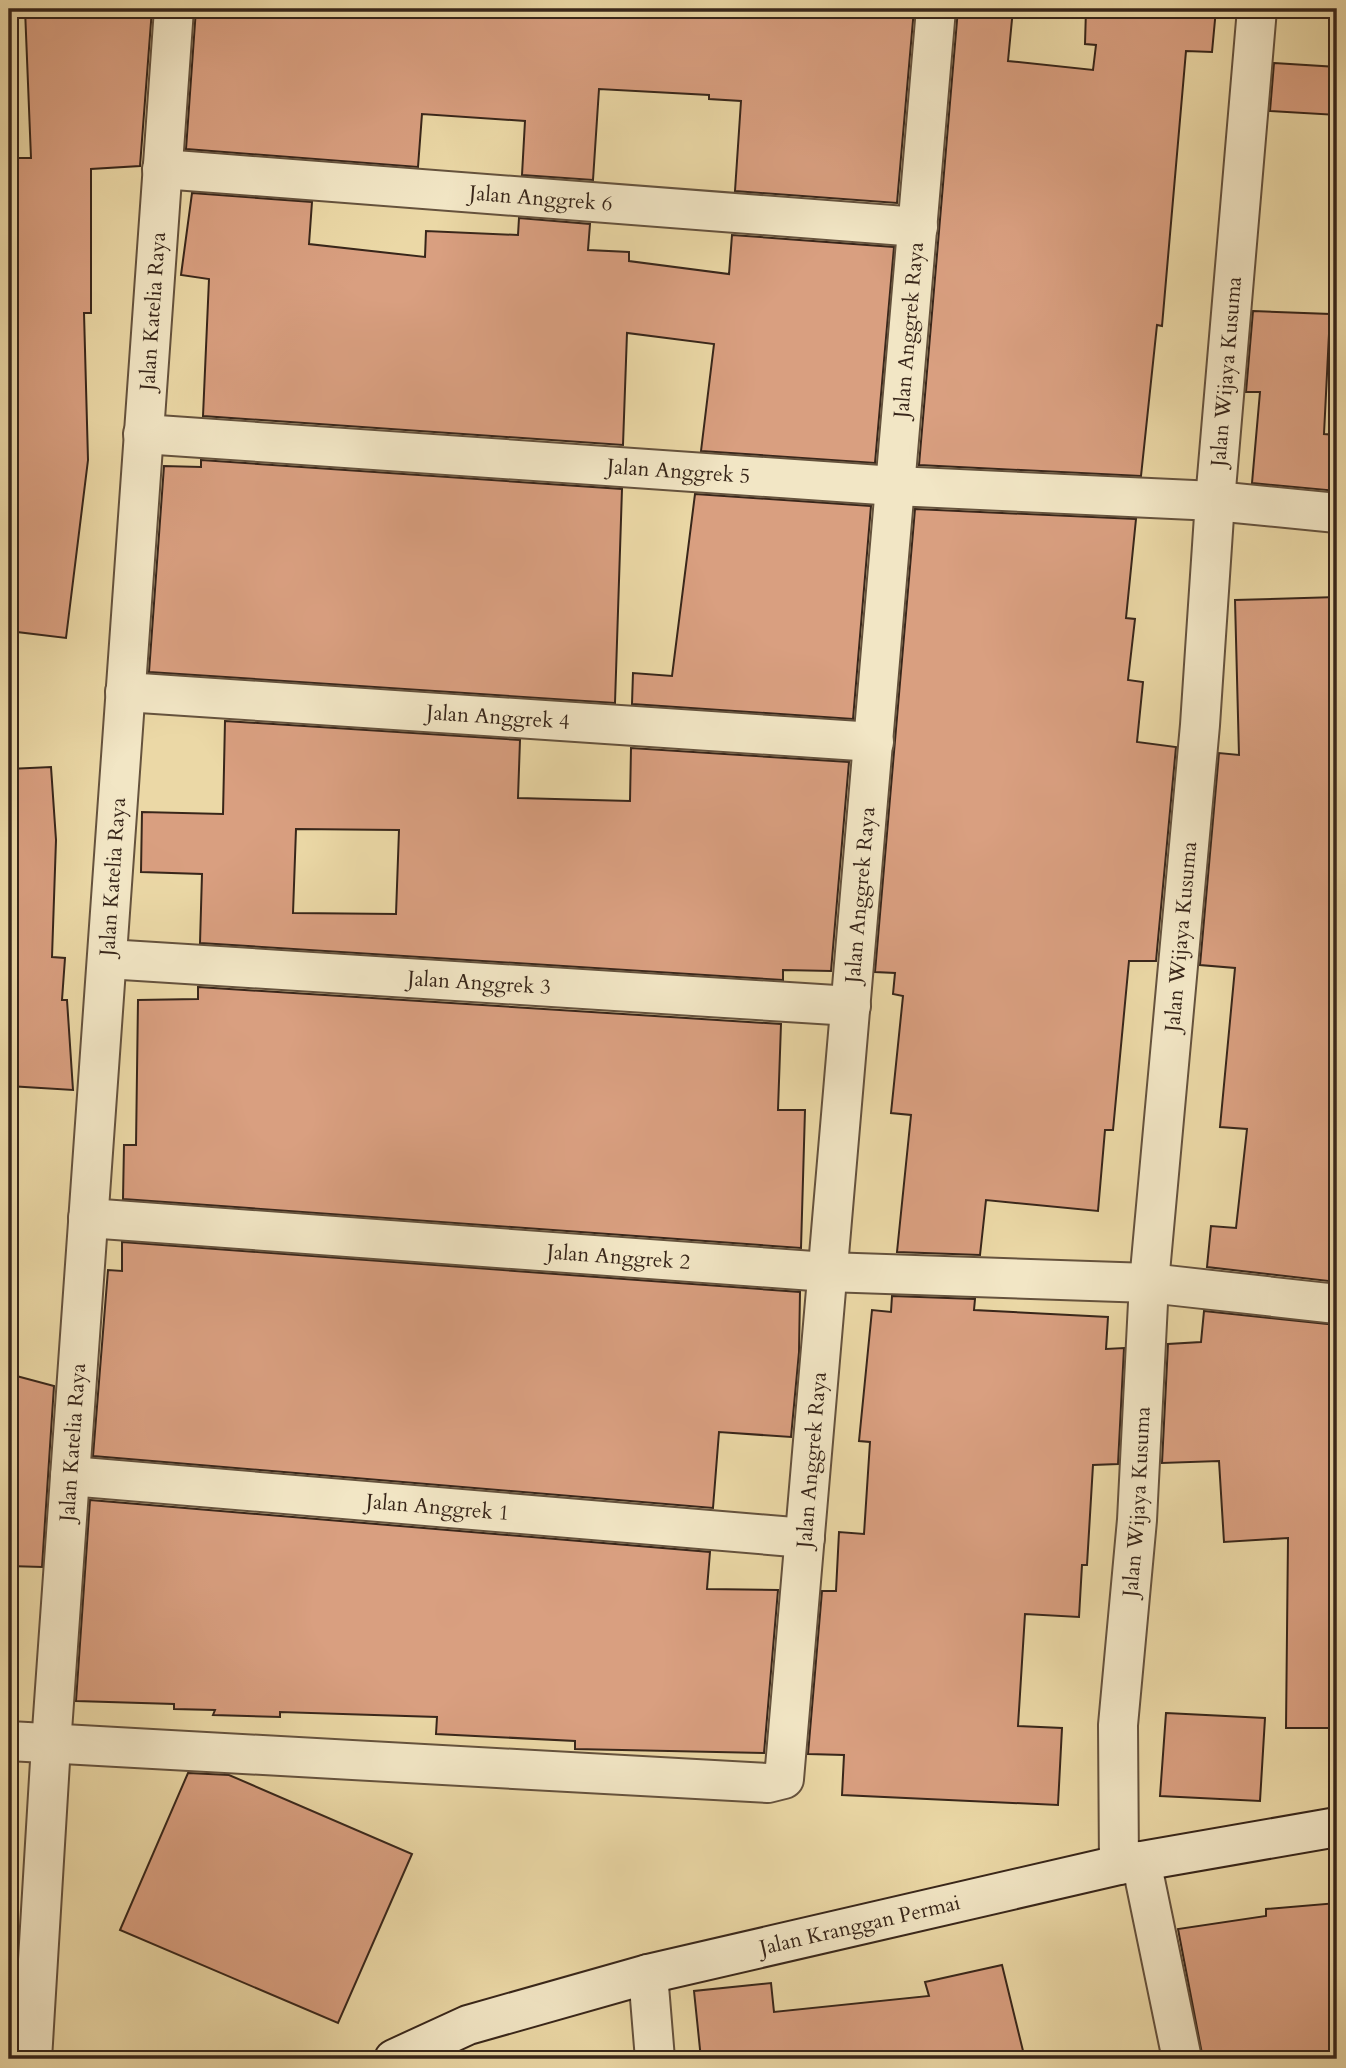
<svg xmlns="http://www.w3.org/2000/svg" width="1346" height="2068" font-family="Cardo,serif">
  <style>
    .building { fill: #d99f80; stroke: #38261a; stroke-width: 2; fill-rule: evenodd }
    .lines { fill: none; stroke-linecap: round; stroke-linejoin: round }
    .street-casing { stroke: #65523d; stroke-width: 42 }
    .secondary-casing { stroke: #38261a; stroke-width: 42 }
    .street { stroke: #f2e6c5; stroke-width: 38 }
    .secondary { stroke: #f2e6c5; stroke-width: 38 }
    .labels { text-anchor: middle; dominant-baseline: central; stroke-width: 7; stroke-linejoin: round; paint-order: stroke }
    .street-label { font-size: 21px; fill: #38261a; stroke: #f2e6c5 }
  </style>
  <rect width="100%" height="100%" fill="#ebd8a6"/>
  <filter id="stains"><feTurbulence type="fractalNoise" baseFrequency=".00286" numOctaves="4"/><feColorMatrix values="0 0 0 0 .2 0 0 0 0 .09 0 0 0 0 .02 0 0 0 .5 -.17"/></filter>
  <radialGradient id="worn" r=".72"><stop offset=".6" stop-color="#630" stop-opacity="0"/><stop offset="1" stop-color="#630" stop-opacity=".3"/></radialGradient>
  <g class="building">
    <path d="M25,9h127l-12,157 -49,3v144h-7l4,147 -22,178 -57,-7v-253h6l-1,-149h-5v-71h22z"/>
    <path d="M196,9h718l-17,194 -162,-12 6,-90 -32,-2v-4l-110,-6 -6,91 -71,-5 3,-54 -103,-7 -4,53 -232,-18z"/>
    <path d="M958,9h55l-5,52 85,9 3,-25 -11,-1 1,-35h130l-4,43 -26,-1 -24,275 -5,-1 -16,151 -222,-11z"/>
    <path d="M1274,63l63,4v48l-67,-4z"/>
    <path d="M192,193l120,9 -3,42 116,13 1,-26 92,4 1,-17 71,6 -2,26 41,2v9l100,13 3,-39 162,12 -19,216 -174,-12 13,-107 -87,-11 -4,112 -420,-29 6,-137 -28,-4z"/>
    <path d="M1253,311l77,3 -6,120 13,1v56l-85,-8 8,-91h-14z"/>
    <path d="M201,460l421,29 -7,214 -466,-31 15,-206 37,1z"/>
    <path d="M695,494l176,12 -18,213 -221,-15 1,-31 39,3z"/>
    <path d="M915,509l221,10 -10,99 9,1 -7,61 15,2 -6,60 39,5 -20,214h-27l-16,169h-8l-7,81 -112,-11 -6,55 -83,-3 14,-137 -20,-2 12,-117 -10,-2 2,-21 -20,-1z"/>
    <path d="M1337,597v685l-130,-15 4,-41 25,2 11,-99 -27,-2 15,-159 -35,-3 19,-212 20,2 -4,-155z"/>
    <path d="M225,721l295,19 -2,58 112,3 1,-53 218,14 -18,209 -48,-1v10l-583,-37 2,-69 -61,-2 1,-60 81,2zM296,829l103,1 -3,84 -103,-1z"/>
    <path d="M51,767l5,73 -4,117 13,1 -3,42h5l6,90 -64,-4v-317z"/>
    <path d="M198,987l583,37 -3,86h27l-4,138 -678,-49 1,-54h12l2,-145 60,-1z"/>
    <path d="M122,1242l678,50 -1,60 -8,85 -72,-5 -6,76 -620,-52 15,-186 14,1z"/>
    <path d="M892,1296l83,3 -1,11 134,7 -2,32 18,-1 -6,116 -25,1 -6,100h-5l-3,52 -54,-3 -7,112 44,2 -4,77 -216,-10 2,-40 -36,-1 14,-163h14l3,-59 25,2 6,-92 -11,-1 13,-131 19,2z"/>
    <path d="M1204,1311l133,14v403h-51l2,-190 -64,4 -5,-81 -57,2 6,-119 33,-2z"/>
    <path d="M9,1374l45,12 -12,181 -33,-1z"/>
    <path d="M90,1500l620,52 -3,37 71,1 -14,163 -189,-4v-8l-139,-7 1,-17 -157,-5v5l-67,-2 2,-5 -41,-1v-5l-98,-3z"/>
    <path d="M1166,1713l99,5 -5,83 -100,-5z"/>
    <path d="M188,1773l41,2 183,79 -74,169 -218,-93z"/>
    <path d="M1337,1903v156h-134l-25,-130 88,-13v-7z"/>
    <path d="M1002,1965l23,94h-324l-7,-68 77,-8 3,29 155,-16 -4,-14z"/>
  </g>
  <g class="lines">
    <defs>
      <g id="street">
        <path id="s1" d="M162,169l756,58"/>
        <path id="s2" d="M143,434l752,52 320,15 122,12"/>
        <path id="s3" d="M125,692l749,50"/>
        <path id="s4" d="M107,959l744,47"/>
        <path id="s5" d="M88,1218l739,54 322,11 188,21"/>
        <path id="s6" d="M70,1476l735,62"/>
        <path id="s7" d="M9,1741l759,42 16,-4 152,-1770"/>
        <path d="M1141,1861l41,198"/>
        <path id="s8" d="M1119,1865l-1,-140 19,-205 12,-237 51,-558 15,-224 42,-492"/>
        <path d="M648,1974l7,85"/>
        <path id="s9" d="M32,2059l19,-314 123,-1736"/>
      </g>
      <g id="secondary">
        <path id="s10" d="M394,2059l74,-34 180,-51 471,-109 218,-38"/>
      </g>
    </defs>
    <use href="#street" class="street-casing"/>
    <use href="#secondary" class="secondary-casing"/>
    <use href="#street" class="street"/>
    <use href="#secondary" class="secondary"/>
  </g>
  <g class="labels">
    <g class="street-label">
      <text stroke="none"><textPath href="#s1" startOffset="380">Jalan Anggrek 6</textPath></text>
      <text stroke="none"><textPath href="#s9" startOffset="1752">Jalan Katelia Raya</textPath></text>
      <text stroke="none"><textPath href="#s7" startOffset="2231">Jalan Anggrek Raya</textPath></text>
      <text stroke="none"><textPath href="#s8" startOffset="1498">Jalan Wijaya Kusuma</textPath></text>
      <text stroke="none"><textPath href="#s2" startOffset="537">Jalan Anggrek 5</textPath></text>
      <text stroke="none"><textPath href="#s3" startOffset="374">Jalan Anggrek 4</textPath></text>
      <text stroke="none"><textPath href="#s9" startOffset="1185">Jalan Katelia Raya</textPath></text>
      <text stroke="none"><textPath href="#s7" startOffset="1664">Jalan Anggrek Raya</textPath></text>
      <text stroke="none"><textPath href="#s8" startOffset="931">Jalan Wijaya Kusuma</textPath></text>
      <text stroke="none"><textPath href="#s4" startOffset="373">Jalan Anggrek 3</textPath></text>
      <text stroke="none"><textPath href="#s5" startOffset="532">Jalan Anggrek 2</textPath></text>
      <text stroke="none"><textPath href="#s9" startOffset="618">Jalan Katelia Raya</textPath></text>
      <text stroke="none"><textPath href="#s7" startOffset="1097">Jalan Anggrek Raya</textPath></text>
      <text stroke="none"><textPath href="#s8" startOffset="364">Jalan Wijaya Kusuma</textPath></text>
      <text stroke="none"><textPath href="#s6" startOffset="369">Jalan Anggrek 1</textPath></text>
      <text stroke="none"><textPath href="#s10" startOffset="486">Jalan Kranggan Permai</textPath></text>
    </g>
  </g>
  <rect width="1346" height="2068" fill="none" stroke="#ebd8a6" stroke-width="35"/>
  <rect x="10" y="10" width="1325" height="2047" fill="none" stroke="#38261a" stroke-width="3.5"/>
  <rect x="18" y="18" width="1311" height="2033" fill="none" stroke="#38261a" stroke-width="2"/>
  <rect width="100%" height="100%" filter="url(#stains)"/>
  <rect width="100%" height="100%" fill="url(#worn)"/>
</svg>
